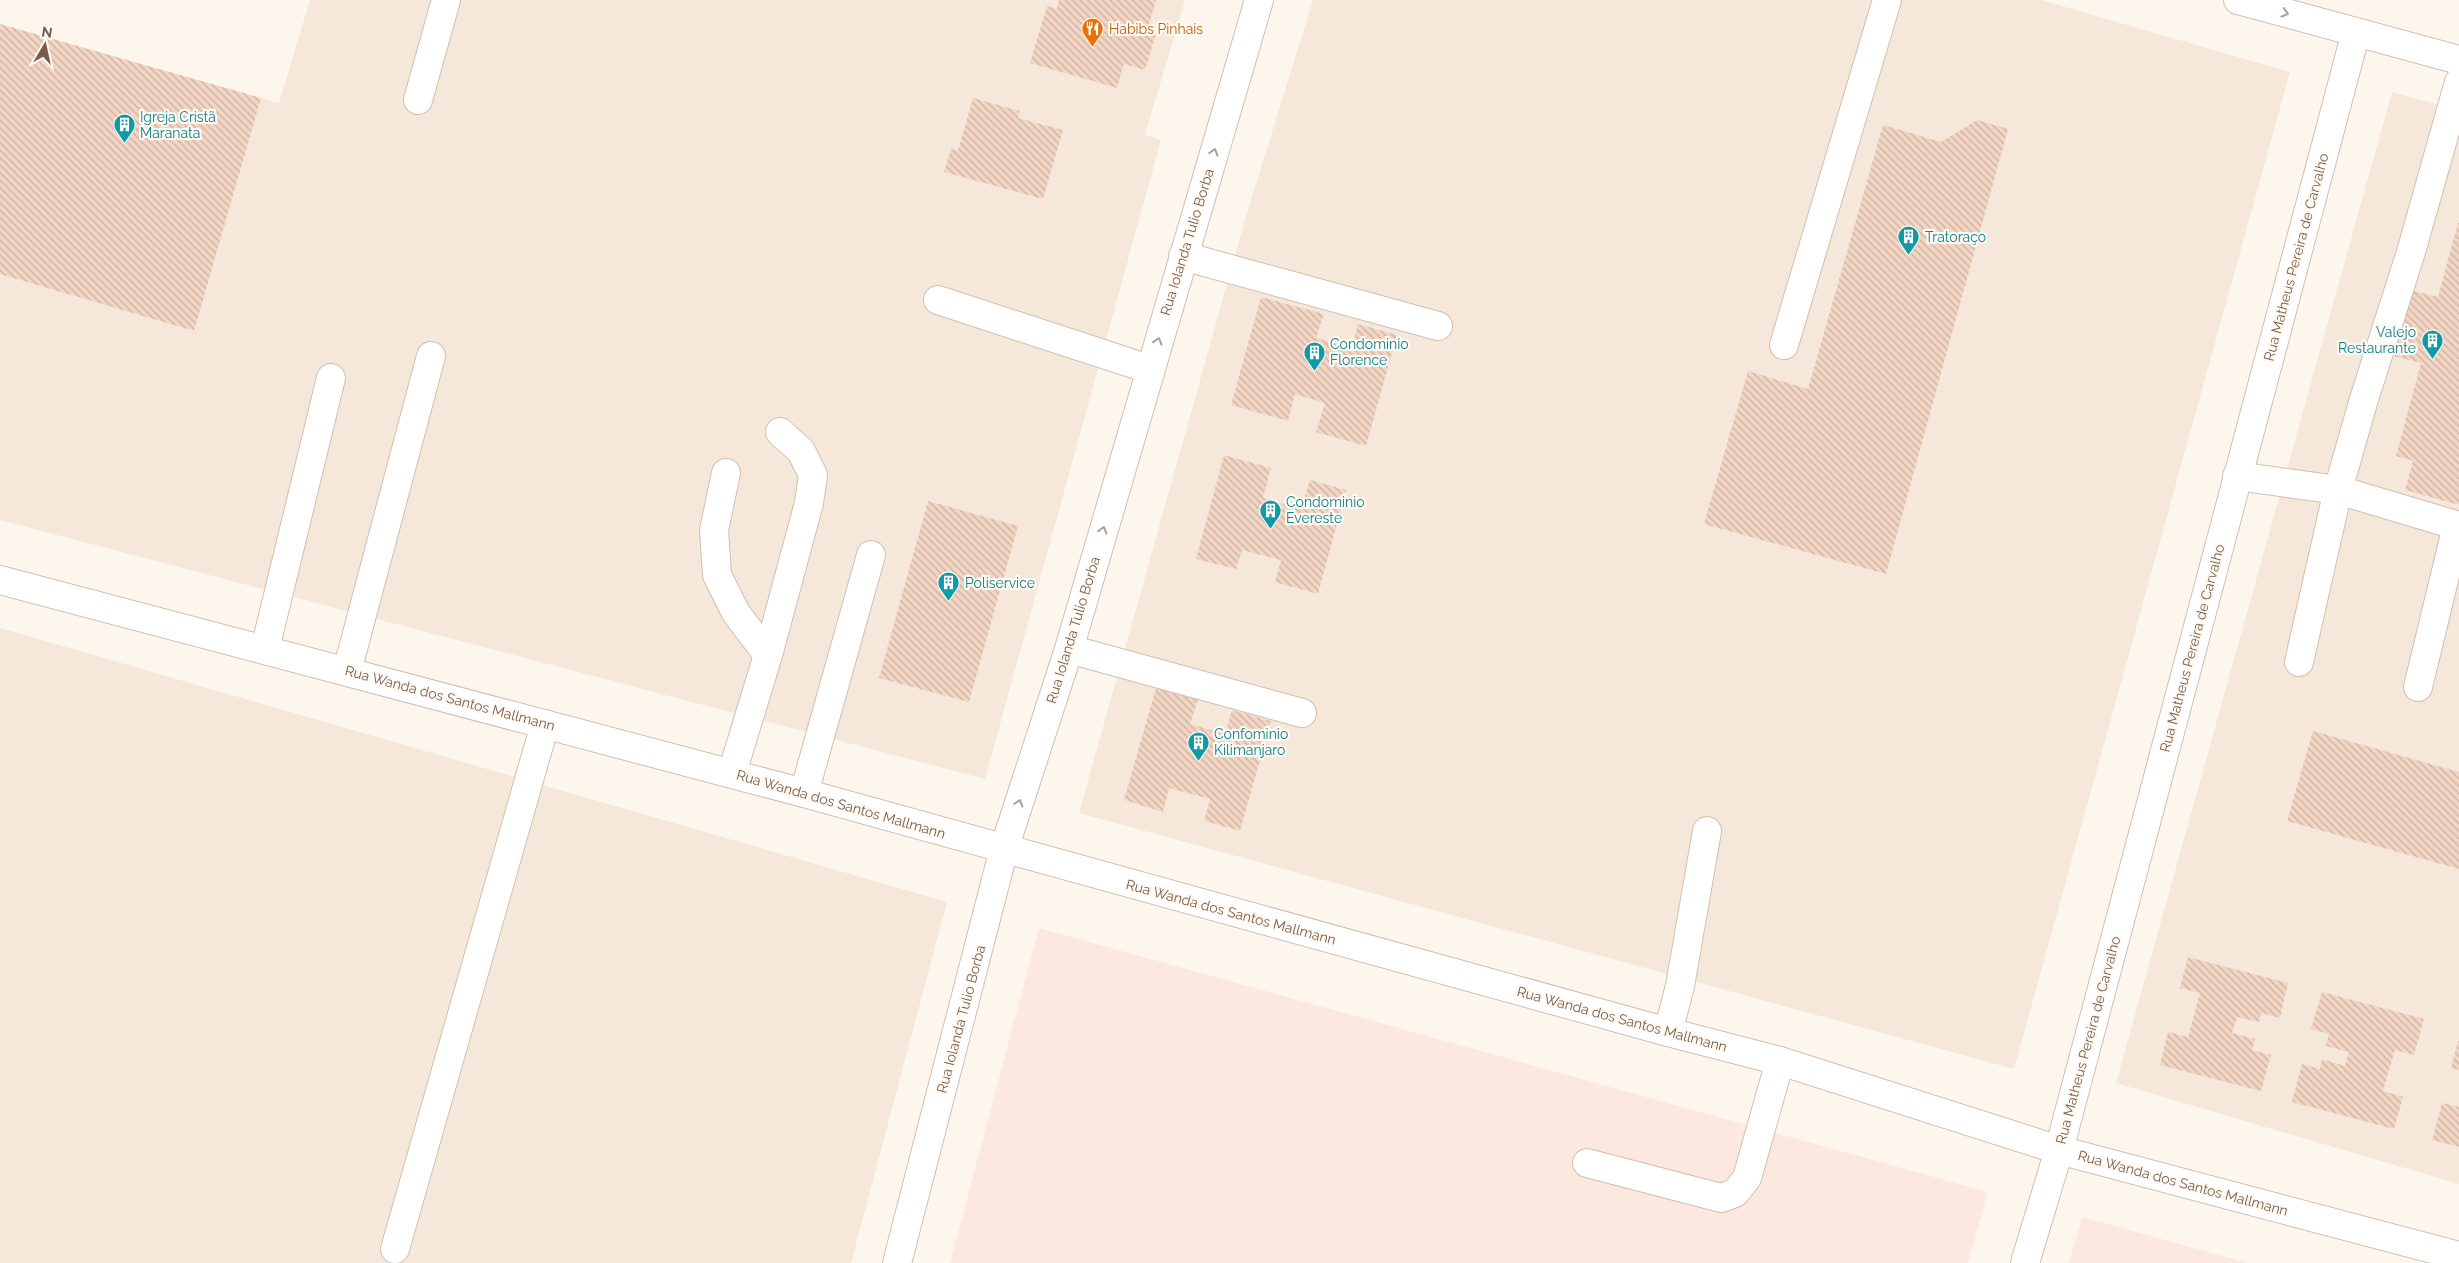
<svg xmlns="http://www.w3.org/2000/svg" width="2459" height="1263" font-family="Raleway,sans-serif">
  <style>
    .residential { fill: #f5e8da }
    .commercial { fill: #fde8e0 }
    .building { fill: url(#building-back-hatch) }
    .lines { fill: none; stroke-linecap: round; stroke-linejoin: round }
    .minor-casing { stroke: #d1beb0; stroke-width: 30 }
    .minor { stroke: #fff; stroke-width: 28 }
    .oneway { stroke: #af9d94 }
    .labels { text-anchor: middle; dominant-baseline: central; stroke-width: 4.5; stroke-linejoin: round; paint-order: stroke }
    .food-label { font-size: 14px; fill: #c56008; stroke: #fffaf3; text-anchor: start }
    .culture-label { font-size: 14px; fill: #0d838f; stroke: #fffaf3; text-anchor: start }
    .street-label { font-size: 14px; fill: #7a5c4d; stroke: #fffaf3 }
  </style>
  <defs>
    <pattern id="building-back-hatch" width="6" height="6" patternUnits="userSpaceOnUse" patternTransform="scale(1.25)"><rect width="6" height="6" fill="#f3d5c3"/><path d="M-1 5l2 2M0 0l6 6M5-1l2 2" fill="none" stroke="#cab0a1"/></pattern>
  </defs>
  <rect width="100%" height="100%" fill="#fdf6ec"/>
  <g class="residential">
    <path d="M310,0h875l-40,135 16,5 -176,639 -985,-259v-496l279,79z"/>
    <path d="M1313,0h728l249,72 -276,997 -935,-256 167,-597z"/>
    <path d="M2392,92l67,18v1074l-343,-101z"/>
    <path d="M0,628l947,274 -96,361h-851z"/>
  </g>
  <g class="commercial">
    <path d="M1039,928l949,264 -20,71h-1018z"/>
    <path d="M2082,1217l166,46h-179z"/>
  </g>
  <g class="building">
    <path d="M1059,0h97l-9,32 9,2 -11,36 -21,-6 -7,24 -87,-25 17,-57 10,3z"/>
    <path d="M0,24l261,74 -67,233 -194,-57z"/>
    <path d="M973,98l47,13 -2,7 45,12 -20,69 -99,-27 7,-23 7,2z"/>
    <path d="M1977,120l31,9 -122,445 -182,-50 44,-153 60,18 75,-264 58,17z"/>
    <path d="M2458,223h1v282l-54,-15 8,-29 -17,-5 25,-93 -32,-8 18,-66 31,8z"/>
    <path d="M1261,297l63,17 -8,24 36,10 6,-24 39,11 -31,111 -50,-14 9,-29 -30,-9 -7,27 -57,-16z"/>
    <path d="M1224,455l47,13 -8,30 38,11 9,-29 36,10 -28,104 -43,-12 6,-22 -39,-10 -6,19 -40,-10z"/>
    <path d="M928,501l90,25 -49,176 -90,-24z"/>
    <path d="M1156,688l42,12 -8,24 35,10 7,-24 39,11 -31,110 -36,-10 6,-22 -41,-11 -6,24 -39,-12z"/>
    <path d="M2313,731l146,41v97l-172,-48z"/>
    <path d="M2188,957l100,26 -8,35 -19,-5 -2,9 -22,-5 -5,16 23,6 -3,11 19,5 -10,36 -101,-26 8,-33 20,5 12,-44 -20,-5z"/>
    <path d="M2322,992l102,27 -10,36 -19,-5 -12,41 20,6 -9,32 -102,-27 10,-38 18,5 2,-10 23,7 4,-14 -23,-6 3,-12 -18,-5z"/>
    <path d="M2458,1041h1v29l-8,-2z"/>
    <path d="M2442,1103l17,4v40l-27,-7z"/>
  </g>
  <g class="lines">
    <defs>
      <g id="minor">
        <path d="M2238,0l221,60"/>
        <path d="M418,100l28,-100"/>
        <path d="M1183,256l255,70"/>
        <path d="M938,300l211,69"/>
        <path d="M1784,345l103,-345"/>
        <path d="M726,473l-12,57 3,45 19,38 32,42"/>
        <path d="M2237,476l101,14 121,36"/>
        <path d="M0,580l804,213 864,239 112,29 279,89 400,106"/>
        <path d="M265,649l66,-271"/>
        <path d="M1069,649l233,64"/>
        <path d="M2299,662l39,-172 26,-91 47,-147 48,-170"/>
        <path d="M347,671l84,-315"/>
        <path d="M2418,687l39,-161"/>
        <path d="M732,773l36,-118 41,-152 4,-28 -12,-24 -21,-19"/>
        <path d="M804,793l67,-238"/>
        <path d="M1668,1032l12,-46 27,-155"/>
        <path d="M1587,1163l134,35 14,-5 12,-15 33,-117"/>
        <path d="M395,1249l150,-525"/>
        <path d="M897,1263l107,-414 65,-200 190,-649"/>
        <path d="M2025,1263l34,-113 297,-1118"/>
      </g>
    </defs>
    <use href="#minor" class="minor-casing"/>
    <use href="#minor" class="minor"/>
  </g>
  <defs><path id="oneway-chevron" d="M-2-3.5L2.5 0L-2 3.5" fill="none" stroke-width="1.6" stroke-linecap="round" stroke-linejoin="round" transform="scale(1.25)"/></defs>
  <g class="oneway">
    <use href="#oneway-chevron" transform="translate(2285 13) rotate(15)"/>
    <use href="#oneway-chevron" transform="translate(1214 152) rotate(-74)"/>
    <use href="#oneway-chevron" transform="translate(1158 341) rotate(-73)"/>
    <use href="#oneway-chevron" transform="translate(1103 530) rotate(-74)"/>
    <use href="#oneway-chevron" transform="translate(1019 803) rotate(-72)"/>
  </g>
  <defs>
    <symbol id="restaurant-pin" viewBox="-11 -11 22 30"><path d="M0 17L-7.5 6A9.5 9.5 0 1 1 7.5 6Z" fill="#e8710a" stroke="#fffaf3"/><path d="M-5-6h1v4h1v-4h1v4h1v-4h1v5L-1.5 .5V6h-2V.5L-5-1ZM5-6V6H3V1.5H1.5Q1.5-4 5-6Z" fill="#fff"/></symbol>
    <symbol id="building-pin" viewBox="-11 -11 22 30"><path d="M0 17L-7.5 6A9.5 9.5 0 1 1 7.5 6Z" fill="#0f9aa8" stroke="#fffaf3"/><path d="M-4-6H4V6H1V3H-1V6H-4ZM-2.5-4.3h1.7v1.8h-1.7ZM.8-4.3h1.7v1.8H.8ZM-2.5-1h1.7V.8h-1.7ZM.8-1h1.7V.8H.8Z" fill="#fff"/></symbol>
  </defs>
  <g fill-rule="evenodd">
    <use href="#restaurant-pin" x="1080" y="16" width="25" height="34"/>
    <use href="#building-pin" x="112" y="112" width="25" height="34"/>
    <use href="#building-pin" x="1896" y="224" width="25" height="34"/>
    <use href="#building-pin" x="2420" y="328" width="25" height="34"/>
    <use href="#building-pin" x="1302" y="340" width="25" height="34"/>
    <use href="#building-pin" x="1258" y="498" width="25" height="34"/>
    <use href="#building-pin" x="936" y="570" width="25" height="34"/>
    <use href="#building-pin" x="1186" y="730" width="25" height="34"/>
  </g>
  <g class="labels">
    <g class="food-label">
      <text x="1109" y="29">Habibs Pinhais</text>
    </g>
    <g class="culture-label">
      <text x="140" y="117">Igreja Cristã<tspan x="140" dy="16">Maranata</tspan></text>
      <text x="1925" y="237">Tratoraço</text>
      <text x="2416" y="332" text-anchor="end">Valejo<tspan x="2416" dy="16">Restaurante</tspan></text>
      <text x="1330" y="344">Condominio<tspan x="1330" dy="16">Florence</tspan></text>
      <text x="1286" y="502">Condominio<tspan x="1286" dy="16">Evereste</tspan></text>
      <text x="965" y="583">Poliservice</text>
      <text x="1214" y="734">Confominio<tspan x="1214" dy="16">Kilimanjaro</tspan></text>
    </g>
    <g class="street-label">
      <text transform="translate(1187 242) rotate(-73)">Rua Iolanda Tulio Borba</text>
      <text transform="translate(2296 257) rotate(-75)">Rua Matheus Pereira de Carvalho</text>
      <text transform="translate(1073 630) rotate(-73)">Rua Iolanda Tulio Borba</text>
      <text transform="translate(2192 648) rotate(-75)">Rua Matheus Pereira de Carvalho</text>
      <text transform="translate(450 698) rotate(15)">Rua Wanda dos Santos Mallmann</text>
      <text transform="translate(841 804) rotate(16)">Rua Wanda dos Santos Mallmann</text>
      <text transform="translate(1231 912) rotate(15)">Rua Wanda dos Santos Mallmann</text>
      <text transform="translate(961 1019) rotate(-75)">Rua Iolanda Tulio Borba</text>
      <text transform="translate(1622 1019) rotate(15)">Rua Wanda dos Santos Mallmann</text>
      <text transform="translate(2088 1040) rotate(-75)">Rua Matheus Pereira de Carvalho</text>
      <text transform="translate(2183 1183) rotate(15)">Rua Wanda dos Santos Mallmann</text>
    </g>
  </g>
  <g transform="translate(45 45) rotate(9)" stroke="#fffaf3" stroke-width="4" paint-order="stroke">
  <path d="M0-4L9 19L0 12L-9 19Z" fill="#7a5c4d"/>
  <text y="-8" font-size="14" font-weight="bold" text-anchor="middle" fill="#7a5c4d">N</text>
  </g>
</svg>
